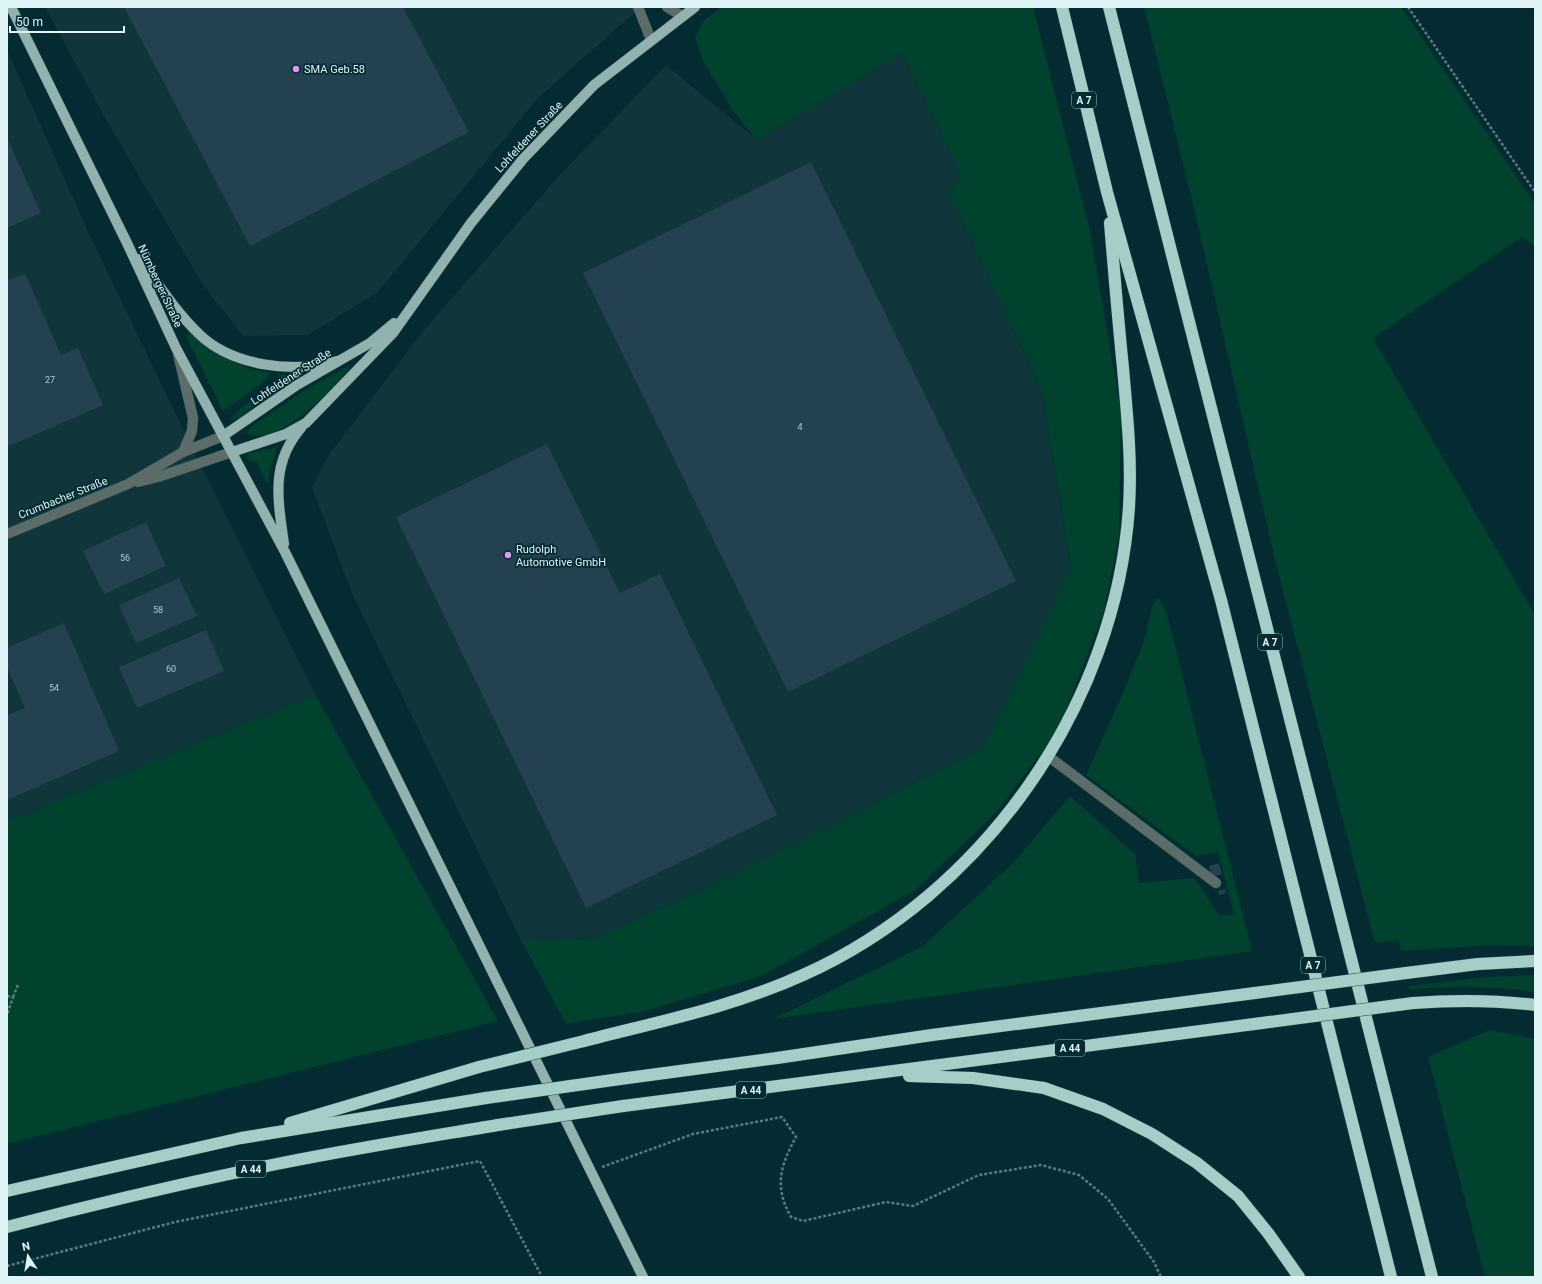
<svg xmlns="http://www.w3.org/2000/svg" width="1542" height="1284" font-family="Roboto,sans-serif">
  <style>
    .built { fill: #10363b }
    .green { fill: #00422d }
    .building { fill: #244150 }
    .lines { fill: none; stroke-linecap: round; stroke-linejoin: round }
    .minor-casing { stroke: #22474d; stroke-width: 11 }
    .major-casing { stroke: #22474d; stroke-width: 11 }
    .highway-casing { stroke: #22474d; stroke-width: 13 }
    .path { stroke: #5b7b80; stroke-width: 2.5; stroke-dasharray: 3 2; stroke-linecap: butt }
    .minor { stroke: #5c6c69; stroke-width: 10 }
    .major { stroke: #91b2ae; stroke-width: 10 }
    .highway { stroke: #a6cec9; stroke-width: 12 }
    .highway-bridge-casing { stroke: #22474d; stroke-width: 13; stroke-linecap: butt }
    .highway-bridge { stroke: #a6cec9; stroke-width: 12 }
    .poi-dot { fill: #de98f2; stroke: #032b31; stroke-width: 1.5 }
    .labels { text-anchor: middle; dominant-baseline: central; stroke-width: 3.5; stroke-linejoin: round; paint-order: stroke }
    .number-label { font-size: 9px; fill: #b1c7ce }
    .shield { fill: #032b31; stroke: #9eb8bc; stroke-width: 1 }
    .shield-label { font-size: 10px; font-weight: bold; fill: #e0f4f8 }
    .poi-label { font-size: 11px; fill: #e0f4f8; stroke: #032b31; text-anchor: start }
    .street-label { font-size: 11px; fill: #e0f4f8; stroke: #032b31 }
  </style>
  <rect width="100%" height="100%" fill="#032b31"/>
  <g class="built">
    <path d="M45,7h596l-102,90 -161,195 -70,43 -65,1 -40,-51 -99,-169z"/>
    <path d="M7,50l78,175 91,190 139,279 -308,127z"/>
    <path d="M902,53l60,125 -14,13 94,200 29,176 -88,181 -246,124 -140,66 -76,2 -170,-349 -39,-104 16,-31 95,-125 136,-155 107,-111 90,74z"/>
  </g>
  <g class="green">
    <path d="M722,7h311l57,224 31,181 -2,123 -15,77 -46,118 -63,84 -81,77 -153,85 -116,35 -79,13 -45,-84 76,-2 140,-66 246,-124 88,-182 -29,-175 -94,-200 14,-13 -60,-125 -146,87 -24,-31 -29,-48 -8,-24 9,-17z"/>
    <path d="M1144,7h257l134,197v42l-13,-9 -149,101 162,277v331l-46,-1 -88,6 -2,-11 -24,3 -99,-379 -83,-360z"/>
    <path d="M190,332c24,21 47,36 80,41l-4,7 -43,31 -37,-75z"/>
    <path d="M349,366v3c-20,22 -70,79 -103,64l6,-7 60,-40z"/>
    <path d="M278,375h12l3,3 -57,41h-6l10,-10 35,-25z"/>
    <path d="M277,447l-7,23 -2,15 -12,-24h-7l-2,-5 1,-3z"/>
    <path d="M1158,597l8,14 86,340 -479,68 150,-73 92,-85 55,-65 65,58 4,29 55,-5 26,38 14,-2 -16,-62 -22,4 -110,-81c20,-44 40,-87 57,-132 6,-15 5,-33 15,-46z"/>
    <path d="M315,694l183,327 -491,123v-323z"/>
    <path d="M1535,975v17c-41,-6 -84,-7 -125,-2l-1,-4 78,-9z"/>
    <path d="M1490,1030l45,9v238h-50l-57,-220z"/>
  </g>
  <g class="building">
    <path d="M124,7h279l66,125 -219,114z"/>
    <path d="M7,138l34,75 -34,15z"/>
    <path d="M811,162l205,419 -228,111 -205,-419z"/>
    <path d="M25,273l36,82 17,-7 25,57 -96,42v-166z"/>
    <path d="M547,444l73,149 40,-19 117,241 -191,93 -190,-391z"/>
    <path d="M146,522l20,44 -62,28 -21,-43z"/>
    <path d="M179,578l18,38 -61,27 -17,-38z"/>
    <path d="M64,623l55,128 -112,49v-84l18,-8 -18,-41v-19z"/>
    <path d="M206,630l18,41 -87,37 -18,-41z"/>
    <path d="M1219,863l3,11 -10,3 -3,-11z"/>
    <path d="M1225,889l1,4 -7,2 -1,-4z"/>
  </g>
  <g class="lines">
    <defs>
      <g id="minor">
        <path d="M638,7l13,33"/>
        <path d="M667,7l15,9"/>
        <path d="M178,354l15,64 -1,13 -9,21"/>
        <path d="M138,482l20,-5 74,-25"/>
        <path d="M7,534l121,-50 55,-32 40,-16"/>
        <path d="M1048,756l168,127"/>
      </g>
      <g id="major">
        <path d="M11,7l116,236 49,105 109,204 358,725"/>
        <path d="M140,259c18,25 36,53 59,75 33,32 95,40 138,27"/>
        <path d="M223,436l74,-51 73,-42 24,-20"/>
        <path d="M232,452l54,-18 20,-11 87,-90 78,-110 52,-64 71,-74 101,-78"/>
        <path d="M284,544c-6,-44 -14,-80 17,-116"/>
      </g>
      <g id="highway">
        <path d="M1062,7l45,185 114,408 170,677"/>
        <path d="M1109,7l323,1270"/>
        <path d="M1406,973l72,-9 57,-3"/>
        <path d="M1413,1003c41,-3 81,-3 122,2"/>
        <path d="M584,1041c73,-19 149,-34 219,-66 181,-81 313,-270 326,-468 3,-47 -2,-93 -6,-139 -5,-49 -9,-97 -13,-145"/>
        <path d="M909,1076l64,2 71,10 59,21 49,25 45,29 41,33 30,37 31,44"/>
        <path d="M620,1079l157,-21 155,-23 323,-42"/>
        <path d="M623,1106l639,-83"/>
        <path d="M290,1123l189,-56"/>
        <path d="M7,1191l234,-53 245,-40"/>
        <path d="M7,1227c80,-21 160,-40 241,-57 83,-18 167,-31 250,-45"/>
      </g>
    </defs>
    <use href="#minor" class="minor-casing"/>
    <use href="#major" class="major-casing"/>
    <use href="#highway" class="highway-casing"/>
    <g class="path">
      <path d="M1408,7l127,185"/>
      <path d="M7,996l6,1 -6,18"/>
      <path d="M13,997l5,-12"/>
      <path d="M602,1167l91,-33 89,-17 14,20c-16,29 -22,50 -5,80l12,4 83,-19 27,4 66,-31 62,-10 38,10 29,24 46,63 7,15"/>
      <path d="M7,1266l168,-44 305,-61 62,116"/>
    </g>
    <use href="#minor" class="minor"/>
    <use href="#major" class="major"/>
    <use href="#highway" class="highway"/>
    <defs>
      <g id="highway-bridge">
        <path d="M1255,993l151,-20"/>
        <path d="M1262,1023l151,-20"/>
        <path d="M479,1067l105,-26"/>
        <path d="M486,1098l134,-19"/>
        <path d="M498,1125l125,-19"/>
      </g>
    </defs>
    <use href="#highway-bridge" class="highway-bridge-casing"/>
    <use href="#highway-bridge" class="highway-bridge"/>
  </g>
  <g class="poi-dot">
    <circle cx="296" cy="69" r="4"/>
    <circle cx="508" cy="555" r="4"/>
  </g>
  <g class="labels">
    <g class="number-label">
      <text x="50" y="380">27</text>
      <text x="800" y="427">4</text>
      <text x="125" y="558">56</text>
      <text x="158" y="610">58</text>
      <text x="171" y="669">60</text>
      <text x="54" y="688">54</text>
    </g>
    <g class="shield">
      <rect x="1072" y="92" width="24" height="16" rx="3"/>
      <rect x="1258" y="634" width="24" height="16" rx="3"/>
      <rect x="1301" y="957" width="24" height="16" rx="3"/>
      <rect x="1055" y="1040" width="30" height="16" rx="3"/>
      <rect x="736" y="1082" width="30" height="16" rx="3"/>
      <rect x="236" y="1161" width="30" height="16" rx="3"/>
    </g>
    <g class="shield-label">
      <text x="1084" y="100">A 7</text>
      <text x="1270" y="642">A 7</text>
      <text x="1313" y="965">A 7</text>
      <text x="1070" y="1048">A 44</text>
      <text x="751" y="1090">A 44</text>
      <text x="251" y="1169">A 44</text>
    </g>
    <g class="poi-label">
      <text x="304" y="69">SMA Geb.58</text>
      <text x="516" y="549">Rudolph<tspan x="516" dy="13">Automotive GmbH</tspan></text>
    </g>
    <g class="street-label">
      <text transform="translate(529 137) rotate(-47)">Lohfeldener Straße</text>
      <text transform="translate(160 286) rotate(65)">Nürnberger Straße</text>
      <text transform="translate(291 377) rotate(-33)">Lohfeldener Straße</text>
      <text transform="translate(63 498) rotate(-22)">Crumbacher Straße</text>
    </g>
  </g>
  <rect width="1542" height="1284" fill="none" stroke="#e0f4f8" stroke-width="16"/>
  <g transform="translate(28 1256) rotate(348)" stroke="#032b31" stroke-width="3" paint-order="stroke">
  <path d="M0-3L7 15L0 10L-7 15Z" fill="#e0f4f8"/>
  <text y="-6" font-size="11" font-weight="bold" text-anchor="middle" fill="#e0f4f8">N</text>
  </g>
  <path d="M10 26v6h114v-6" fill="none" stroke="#e0f4f8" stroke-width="2"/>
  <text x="16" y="26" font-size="12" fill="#e0f4f8" stroke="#032b31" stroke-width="3" paint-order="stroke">50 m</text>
</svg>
